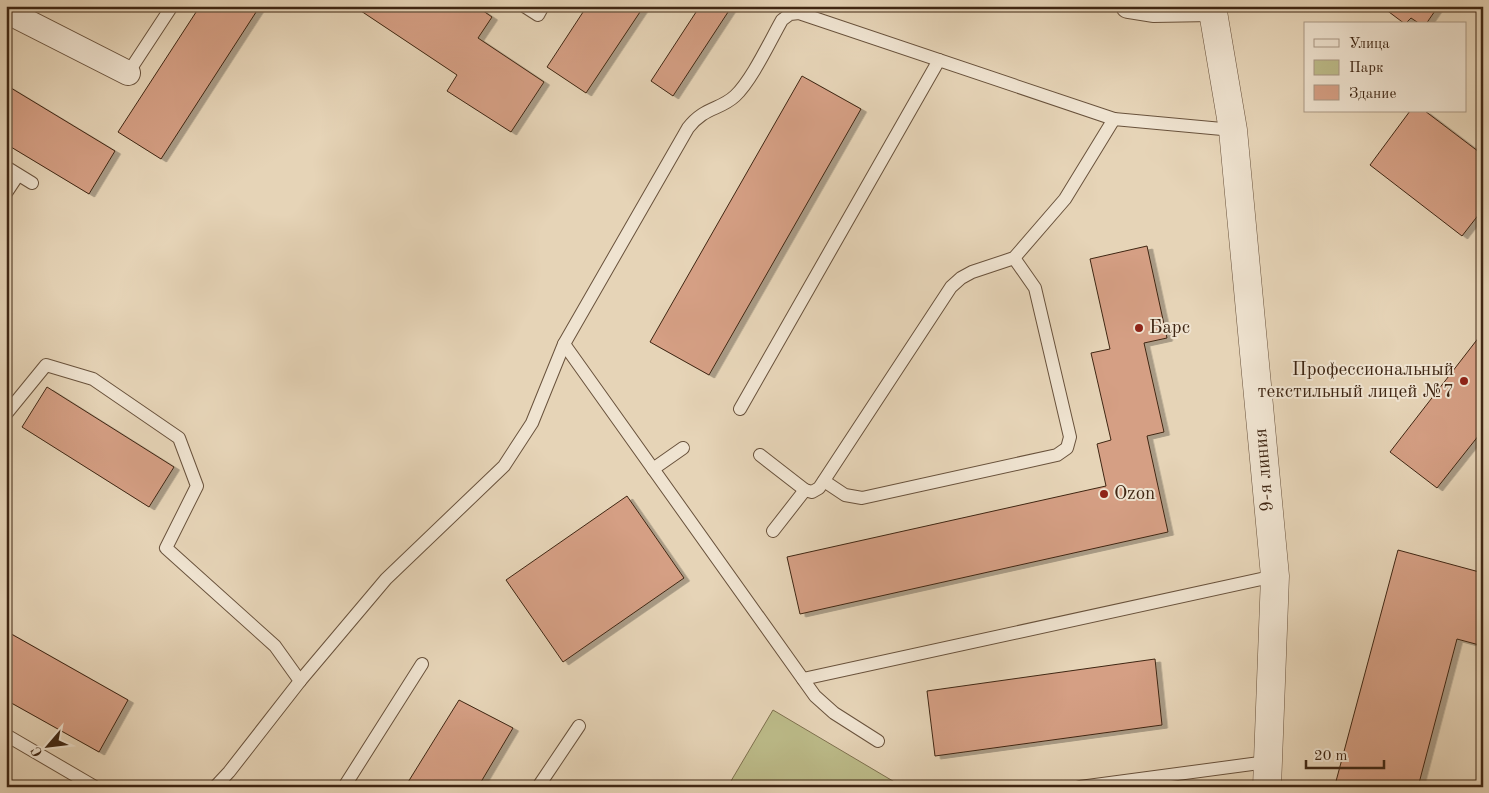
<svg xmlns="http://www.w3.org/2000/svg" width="1489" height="793" font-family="'Old Standard TT',serif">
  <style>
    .green { fill: #bcbb89; stroke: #7e704e }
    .building { fill: #d59f84; stroke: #3f2613; filter: url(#shadow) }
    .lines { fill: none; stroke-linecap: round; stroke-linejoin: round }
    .service-casing { stroke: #69523c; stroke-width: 14 }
    .minor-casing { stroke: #69523c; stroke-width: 26 }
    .tertiary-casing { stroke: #69523c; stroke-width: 29 }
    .service { stroke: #efe3d0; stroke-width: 12 }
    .minor { stroke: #efe3d0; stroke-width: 24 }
    .tertiary { stroke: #efe3d0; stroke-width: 28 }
    .poi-dot { fill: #8f2418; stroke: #efe3d0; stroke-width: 2 }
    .labels { text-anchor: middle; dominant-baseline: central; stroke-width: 4; stroke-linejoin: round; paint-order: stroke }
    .poi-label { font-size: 19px; fill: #3f2613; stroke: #efe3d0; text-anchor: start }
    .street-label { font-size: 19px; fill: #3f2613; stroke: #efe3d0 }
  </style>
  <defs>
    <filter id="shadow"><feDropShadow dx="5.5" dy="3" stdDeviation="0" flood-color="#0004"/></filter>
  </defs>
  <rect width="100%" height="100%" fill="#e6d4b7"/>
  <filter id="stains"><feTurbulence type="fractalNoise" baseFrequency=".004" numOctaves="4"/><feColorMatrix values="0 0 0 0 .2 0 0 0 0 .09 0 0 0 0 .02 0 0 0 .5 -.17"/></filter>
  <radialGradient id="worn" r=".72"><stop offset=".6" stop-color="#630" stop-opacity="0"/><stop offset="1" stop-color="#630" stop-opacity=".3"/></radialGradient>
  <path class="green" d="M773,710l130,77h-162l-10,-6z"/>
  <g class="building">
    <path d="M200,6h60l-99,153 -43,-27z"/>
    <path d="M364,6h112l16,11 -14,21 66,44 -33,50 -64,-41 10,-16 -96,-64z"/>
    <path d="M587,6h57l-58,87 -39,-26z"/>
    <path d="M700,6h32l-59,90 -22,-15z"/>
    <path d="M1381,6h53l3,2 -11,16h-6l-9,-6 -6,6z"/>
    <path d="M802,76l59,33 -152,266 -59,-33z"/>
    <path d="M6,85l109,66 -26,43 -83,-50z"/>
    <path d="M1410,111h15l58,44v54l-21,27 -92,-71z"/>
    <path d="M1147,246l20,92 -23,5 20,89 -17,4 21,96 -368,82 -13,-57 319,-71 -9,-42 14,-4 -20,-87 19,-4 -20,-90z"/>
    <path d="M1483,332v98l-46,58 -47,-36z"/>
    <path d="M47,387l127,80 -25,40 -127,-80z"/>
    <path d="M627,496l57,82 -121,84 -57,-82z"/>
    <path d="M1398,550l85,23v73l-26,-7 -39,148h-77l-6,-2z"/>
    <path d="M6,631l122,69 -29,52 -93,-52z"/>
    <path d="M1155,659l7,66 -227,31 -8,-65z"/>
    <path d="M459,700l54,28 -35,59h-73z"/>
  </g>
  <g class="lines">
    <defs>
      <g id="service">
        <path d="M524,6l14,9 5,-9"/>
        <path d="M128,73l44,-67"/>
        <path d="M6,167l26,16"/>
        <path d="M6,193l12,-18"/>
        <path d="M564,344l251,352 19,17 44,28"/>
        <path d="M740,409l199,-349"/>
        <path d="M6,414l40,-49 47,14 86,59 18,48 -31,62 109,98 25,35 -71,91 -14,15"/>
        <path d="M760,455l45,35 7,2 7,-4 132,-201 10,-9 11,-6 42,-14 51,-59 49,-80 119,11"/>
        <path d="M653,469l30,-21"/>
        <path d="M824,481l21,14 17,3 195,-43 10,-7 3,-11 -35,-149 -21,-30"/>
        <path d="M773,531l32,-41"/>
        <path d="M803,679l472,-103"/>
        <path d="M300,681l86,-102 118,-113 28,-43 32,-79 124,-216c16,-21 32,-18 47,-32 17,-16 35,-55 47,-76l8,-6 9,-1 315,106"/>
        <path d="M6,735l89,52"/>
        <path d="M344,787l78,-123"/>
        <path d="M538,787l41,-61"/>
        <path d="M1080,787l187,-25"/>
      </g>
      <g id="minor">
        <path d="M1128,6l25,4 59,-1"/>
        <path d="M6,11l122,62"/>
      </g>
      <path id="tertiary" d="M1212,6l21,124 42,446 -8,211"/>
    </defs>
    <use href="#service" class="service-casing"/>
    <use href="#minor" class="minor-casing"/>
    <use href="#tertiary" class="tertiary-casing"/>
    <use href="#service" class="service"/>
    <use href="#minor" class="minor"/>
    <use href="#tertiary" class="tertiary"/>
  </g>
  <g class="poi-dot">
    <circle cx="1139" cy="328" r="5"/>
    <circle cx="1464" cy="381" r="5"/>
    <circle cx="1104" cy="494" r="5"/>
  </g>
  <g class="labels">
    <g class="poi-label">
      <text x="1149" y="328">Барс</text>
      <text x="1454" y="370" text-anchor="end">Профессиональный<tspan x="1454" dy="22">текстильный лицей №7</tspan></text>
      <text x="1114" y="494">Ozon</text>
    </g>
    <g class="street-label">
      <text transform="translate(1265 470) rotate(-95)">9-я линия</text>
    </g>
  </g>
  <rect width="1489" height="793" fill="none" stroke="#e6d4b7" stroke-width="25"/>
  <rect x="8" y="8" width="1474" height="778" fill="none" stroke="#3f2613" stroke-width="2.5"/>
  <rect x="12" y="12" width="1464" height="768" fill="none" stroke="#3f2613"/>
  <rect x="1304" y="22" width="162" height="90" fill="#efe3d0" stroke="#a99784"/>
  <rect x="1314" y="39" width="25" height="8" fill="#efe3d0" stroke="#a99784"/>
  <text x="1349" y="48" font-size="15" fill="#3f2613">Улица</text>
  <rect x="1314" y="60" width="25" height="15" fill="#bcbb89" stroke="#a99784"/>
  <text x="1349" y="72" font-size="15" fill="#3f2613">Парк</text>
  <rect x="1314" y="85" width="25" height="15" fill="#d59f84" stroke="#a99784"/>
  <text x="1349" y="98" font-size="15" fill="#3f2613">Здание</text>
  <g transform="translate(48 746) rotate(242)" stroke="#efe3d0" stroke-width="4" paint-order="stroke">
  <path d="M0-4L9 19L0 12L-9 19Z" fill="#3f2613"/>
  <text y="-8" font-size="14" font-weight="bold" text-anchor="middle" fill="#3f2613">С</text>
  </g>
  <path d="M1306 760v8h78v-8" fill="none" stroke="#3f2613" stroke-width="2.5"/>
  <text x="1314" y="760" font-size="15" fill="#3f2613" stroke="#efe3d0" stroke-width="4" paint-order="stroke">20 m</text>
  <rect width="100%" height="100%" filter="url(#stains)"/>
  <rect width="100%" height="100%" fill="url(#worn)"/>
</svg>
